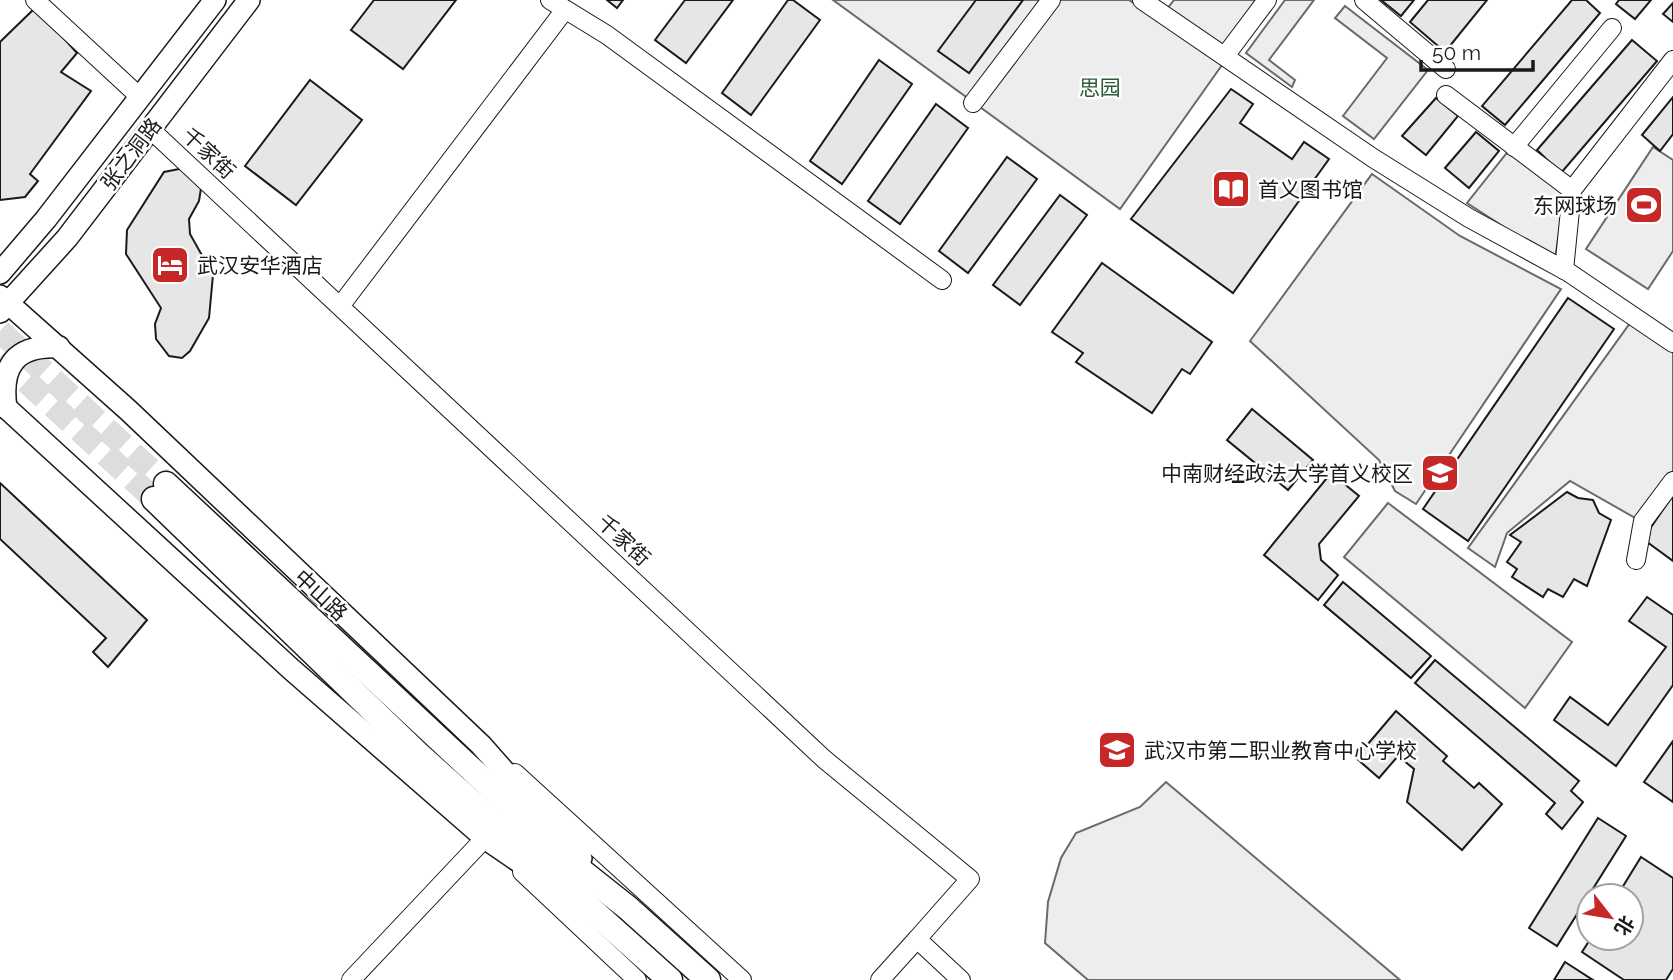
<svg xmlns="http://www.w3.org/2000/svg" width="1673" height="980" font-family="Raleway,'Noto Sans SC',sans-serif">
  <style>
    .green { fill: #ededed; stroke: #6a6a6a; stroke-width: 2 }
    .building { fill: #e6e6e6; stroke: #1a1a1a; stroke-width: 2 }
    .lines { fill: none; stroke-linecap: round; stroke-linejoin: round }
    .highway-tunnel { stroke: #ddd; stroke-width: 24; stroke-dasharray: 24 12; stroke-linecap: butt }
    .minor-casing { stroke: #1a1a1a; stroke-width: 20 }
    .major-casing { stroke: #1a1a1a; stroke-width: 24 }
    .highway-casing { stroke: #1a1a1a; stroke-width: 27 }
    .minor { stroke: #fff; stroke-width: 18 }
    .major { stroke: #fff; stroke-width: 21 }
    .highway { stroke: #fff; stroke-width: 24 }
    .labels { text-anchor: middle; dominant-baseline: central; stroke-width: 5; stroke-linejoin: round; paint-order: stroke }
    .park-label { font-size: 21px; fill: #2b5a34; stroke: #fff }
    .street-label { font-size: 21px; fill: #1a1a1a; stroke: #fff }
    .poi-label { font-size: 21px; fill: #1a1a1a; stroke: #fff; text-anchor: start }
  </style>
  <rect width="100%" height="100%" fill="#fff"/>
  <g class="green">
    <path d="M833,0h296l93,65 -102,144z"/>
    <path d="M1174,0h89l-38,50 -58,-41z"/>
    <path d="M1285,0h29l-45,60 26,20 -3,7 -46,-34z"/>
    <path d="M1345,6l83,64 -54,69 -31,-23 44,-58 -52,-40z"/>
    <path d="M1653,147l20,13v91l-25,38 -62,-40z"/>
    <path d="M1510,149l50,40 4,8 -9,63 -88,-57z"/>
    <path d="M1372,174l88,62 101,53 -145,215 -21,-13 -16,-31 -129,-119z"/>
    <path d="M1633,319l40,28v125l-36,47 -67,-38 -63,52 -12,34 -27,-19z"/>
    <path d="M1388,503l184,139 -47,66 -181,-151z"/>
    <path d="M1166,782l234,198h-312l-43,-37 3,-41 13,-44 15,-25 64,-26z"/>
  </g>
  <g class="building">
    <path d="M374,0h82l-53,69 -52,-39z"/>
    <path d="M607,0h16l-6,8z"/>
    <path d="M685,0h48l-47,63 -31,-23z"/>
    <path d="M788,0h5l27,20 -69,95 -29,-22z"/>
    <path d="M976,0h47l-54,73 -31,-22z"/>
    <path d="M1381,0h33l-13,16z"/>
    <path d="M1428,0h59l-42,52 -35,-30z"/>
    <path d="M1572,0h14l14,13 -95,112 -23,-19z"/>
    <path d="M1619,0h32l-16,19 -19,-15z"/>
    <path d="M1673,3v19l-10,-8z"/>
    <path d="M36,7l41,46 -16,19 30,19 -61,83 8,7 -13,16 -25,3v-158z"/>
    <path d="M1632,40l25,21 -96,112 -24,-23z"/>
    <path d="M879,60l33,24 -70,100 -32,-23z"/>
    <path d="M310,80l52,40 -66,85 -51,-39z"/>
    <path d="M1231,89l22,15 -13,19 52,36 12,-17 25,17 -96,134 -102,-74z"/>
    <path d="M1673,97v37l-13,17 -18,-16z"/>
    <path d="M1436,98l22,18 -32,39 -24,-19z"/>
    <path d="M936,104l32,24 -68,96 -32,-23z"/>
    <path d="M1476,132l23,19 -30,37 -24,-20z"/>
    <path d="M1007,157l30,22 -69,94 -29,-22z"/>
    <path d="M184,168l18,14 -3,19 -10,18 1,15 23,41 -4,43 -19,33 -8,7 -13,-2 -13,-17 -1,-15 6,-16 -35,-54 1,-24 37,-58z"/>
    <path d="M1060,195l27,20 -67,90 -27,-20z"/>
    <path d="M1102,263l110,79 -22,32 -8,-5 -30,44 -76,-51 7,-9 -31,-21z"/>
    <path d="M1568,298l46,31 -146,212 -45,-32z"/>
    <path d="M1252,409l61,51 -25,30 -61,-50z"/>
    <path d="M1331,473l28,23 -40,48 2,16 17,15 -20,25 -54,-45z"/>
    <path d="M0,483l147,137 -39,47 -15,-15 13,-14 -106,-99z"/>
    <path d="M1567,492l11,6 15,2 6,13 12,7 -24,66 -13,-7 -11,18 -15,-8 -5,8 -31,-20 5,-8 -10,-7 14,-20 -11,-7z"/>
    <path d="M1673,495v66l-30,-22z"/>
    <path d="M1343,582l88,74 -20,22 -87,-73z"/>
    <path d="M1647,597l26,18v70l-57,81 -62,-46 16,-23 38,28 58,-78 -37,-26z"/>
    <path d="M1435,660l144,121 -8,10 12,11 -21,27 -16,-15 9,-11 -140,-120z"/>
    <path d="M1396,711l51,45 -4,5 31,27 5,-5 23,21 -40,46 -55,-48 7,-33 -16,-13 -19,22 -23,-20z"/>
    <path d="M1673,741v61l-29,-20z"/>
    <path d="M1598,818l28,18 -69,110 -28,-18z"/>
    <path d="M1641,857l32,21v91l-7,11h-42l-42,-28 9,-14h40v-42h-14z"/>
    <path d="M1565,962l28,18h-39z"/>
  </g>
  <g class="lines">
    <g class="highway-tunnel">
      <path d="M0,331l166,153"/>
      <path d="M0,357l154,142"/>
    </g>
    <defs>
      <g id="minor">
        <path d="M35,0l106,98"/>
        <path d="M550,0l57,35 335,245"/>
        <path d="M1142,0l231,158 96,60 99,54 105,71"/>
        <path d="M1364,0l82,69"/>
        <path d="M1225,56l42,-56"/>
        <path d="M1446,95l126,95 -8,80"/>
        <path d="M973,103l78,-103"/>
        <path d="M150,129l674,630 146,120 -53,60 44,41"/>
        <path d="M1514,147l98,-119"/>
        <path d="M1572,190l101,-130"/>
        <path d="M341,305l223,-294"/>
        <path d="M1636,560l7,-39 30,-40"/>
        <path d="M515,773l227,207"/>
        <path d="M522,872l115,108"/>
        <path d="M351,980l134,-142 9,8"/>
        <path d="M880,980l37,-41"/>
      </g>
      <g id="major">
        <path d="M0,273l46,-54 169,-219"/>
        <path d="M0,296l128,114 353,335 100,113"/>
        <path d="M0,312l67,-74 182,-238"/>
        <path d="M0,402l291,267 194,169 58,40"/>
        <path d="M6,408c-6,-43 10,-63 53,-61"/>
      </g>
      <g id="highway">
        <path d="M166,484l409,382 53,42 80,72"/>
        <path d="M154,499l263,254 253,227"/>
      </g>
    </defs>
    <use href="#minor" class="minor-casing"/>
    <use href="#major" class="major-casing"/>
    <use href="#highway" class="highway-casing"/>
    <use href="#minor" class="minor"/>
    <use href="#major" class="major"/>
    <use href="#highway" class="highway"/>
  </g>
  <defs>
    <symbol id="library-square" viewBox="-11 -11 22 22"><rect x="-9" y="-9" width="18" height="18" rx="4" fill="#c62828" stroke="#fff"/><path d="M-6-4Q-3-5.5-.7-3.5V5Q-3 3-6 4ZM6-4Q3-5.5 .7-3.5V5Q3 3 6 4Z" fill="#fff"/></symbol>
    <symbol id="stadium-square" viewBox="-11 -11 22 22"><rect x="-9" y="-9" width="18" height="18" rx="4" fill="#c62828" stroke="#fff"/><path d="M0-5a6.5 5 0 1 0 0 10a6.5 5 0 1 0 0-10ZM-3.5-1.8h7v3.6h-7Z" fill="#fff"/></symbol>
    <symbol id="hotel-square" viewBox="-11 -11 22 22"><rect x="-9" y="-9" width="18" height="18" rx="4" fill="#c62828" stroke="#fff"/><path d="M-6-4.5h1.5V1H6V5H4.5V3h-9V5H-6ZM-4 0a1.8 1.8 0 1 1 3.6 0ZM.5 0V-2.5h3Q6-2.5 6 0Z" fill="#fff"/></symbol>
    <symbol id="university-square" viewBox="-11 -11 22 22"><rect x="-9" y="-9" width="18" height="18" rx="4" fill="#c62828" stroke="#fff"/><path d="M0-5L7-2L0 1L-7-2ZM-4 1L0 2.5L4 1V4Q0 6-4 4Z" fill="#fff"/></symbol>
  </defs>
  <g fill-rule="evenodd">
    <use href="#library-square" x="1209" y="167" width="44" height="44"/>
    <use href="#stadium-square" x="1622" y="183" width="44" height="44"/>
    <use href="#hotel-square" x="148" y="243" width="44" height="44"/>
    <use href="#university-square" x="1418" y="451" width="44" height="44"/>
    <use href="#university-square" x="1095" y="728" width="44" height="44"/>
  </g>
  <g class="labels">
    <g class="park-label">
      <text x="1100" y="87">思园</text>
    </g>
    <g class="street-label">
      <text transform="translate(209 153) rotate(43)">千家街</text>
      <text transform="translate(131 154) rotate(-53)">张之洞路</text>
      <text transform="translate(624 540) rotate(43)">千家街</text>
      <text transform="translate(321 595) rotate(43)">中山路</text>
    </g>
    <g class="poi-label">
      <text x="1258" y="189">首义图书馆</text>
      <text x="1617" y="205" text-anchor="end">东网球场</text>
      <text x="197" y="265">武汉安华酒店</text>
      <text x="1413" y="473" text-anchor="end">中南财经政法大学首义校区</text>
      <text x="1144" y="750">武汉市第二职业教育中心学校</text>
    </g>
  </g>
  <g transform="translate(1610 917) rotate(121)"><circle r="33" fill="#ffffff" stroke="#a3a3a3" stroke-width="2"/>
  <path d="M0-5L12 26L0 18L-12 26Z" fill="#c62828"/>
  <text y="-10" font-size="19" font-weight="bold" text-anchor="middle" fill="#1a1a1a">北</text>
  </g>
  <path d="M1421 60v10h112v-10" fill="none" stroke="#1a1a1a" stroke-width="3.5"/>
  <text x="1432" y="60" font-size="21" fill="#1a1a1a" stroke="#ffffff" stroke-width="5" paint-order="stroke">50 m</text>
</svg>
